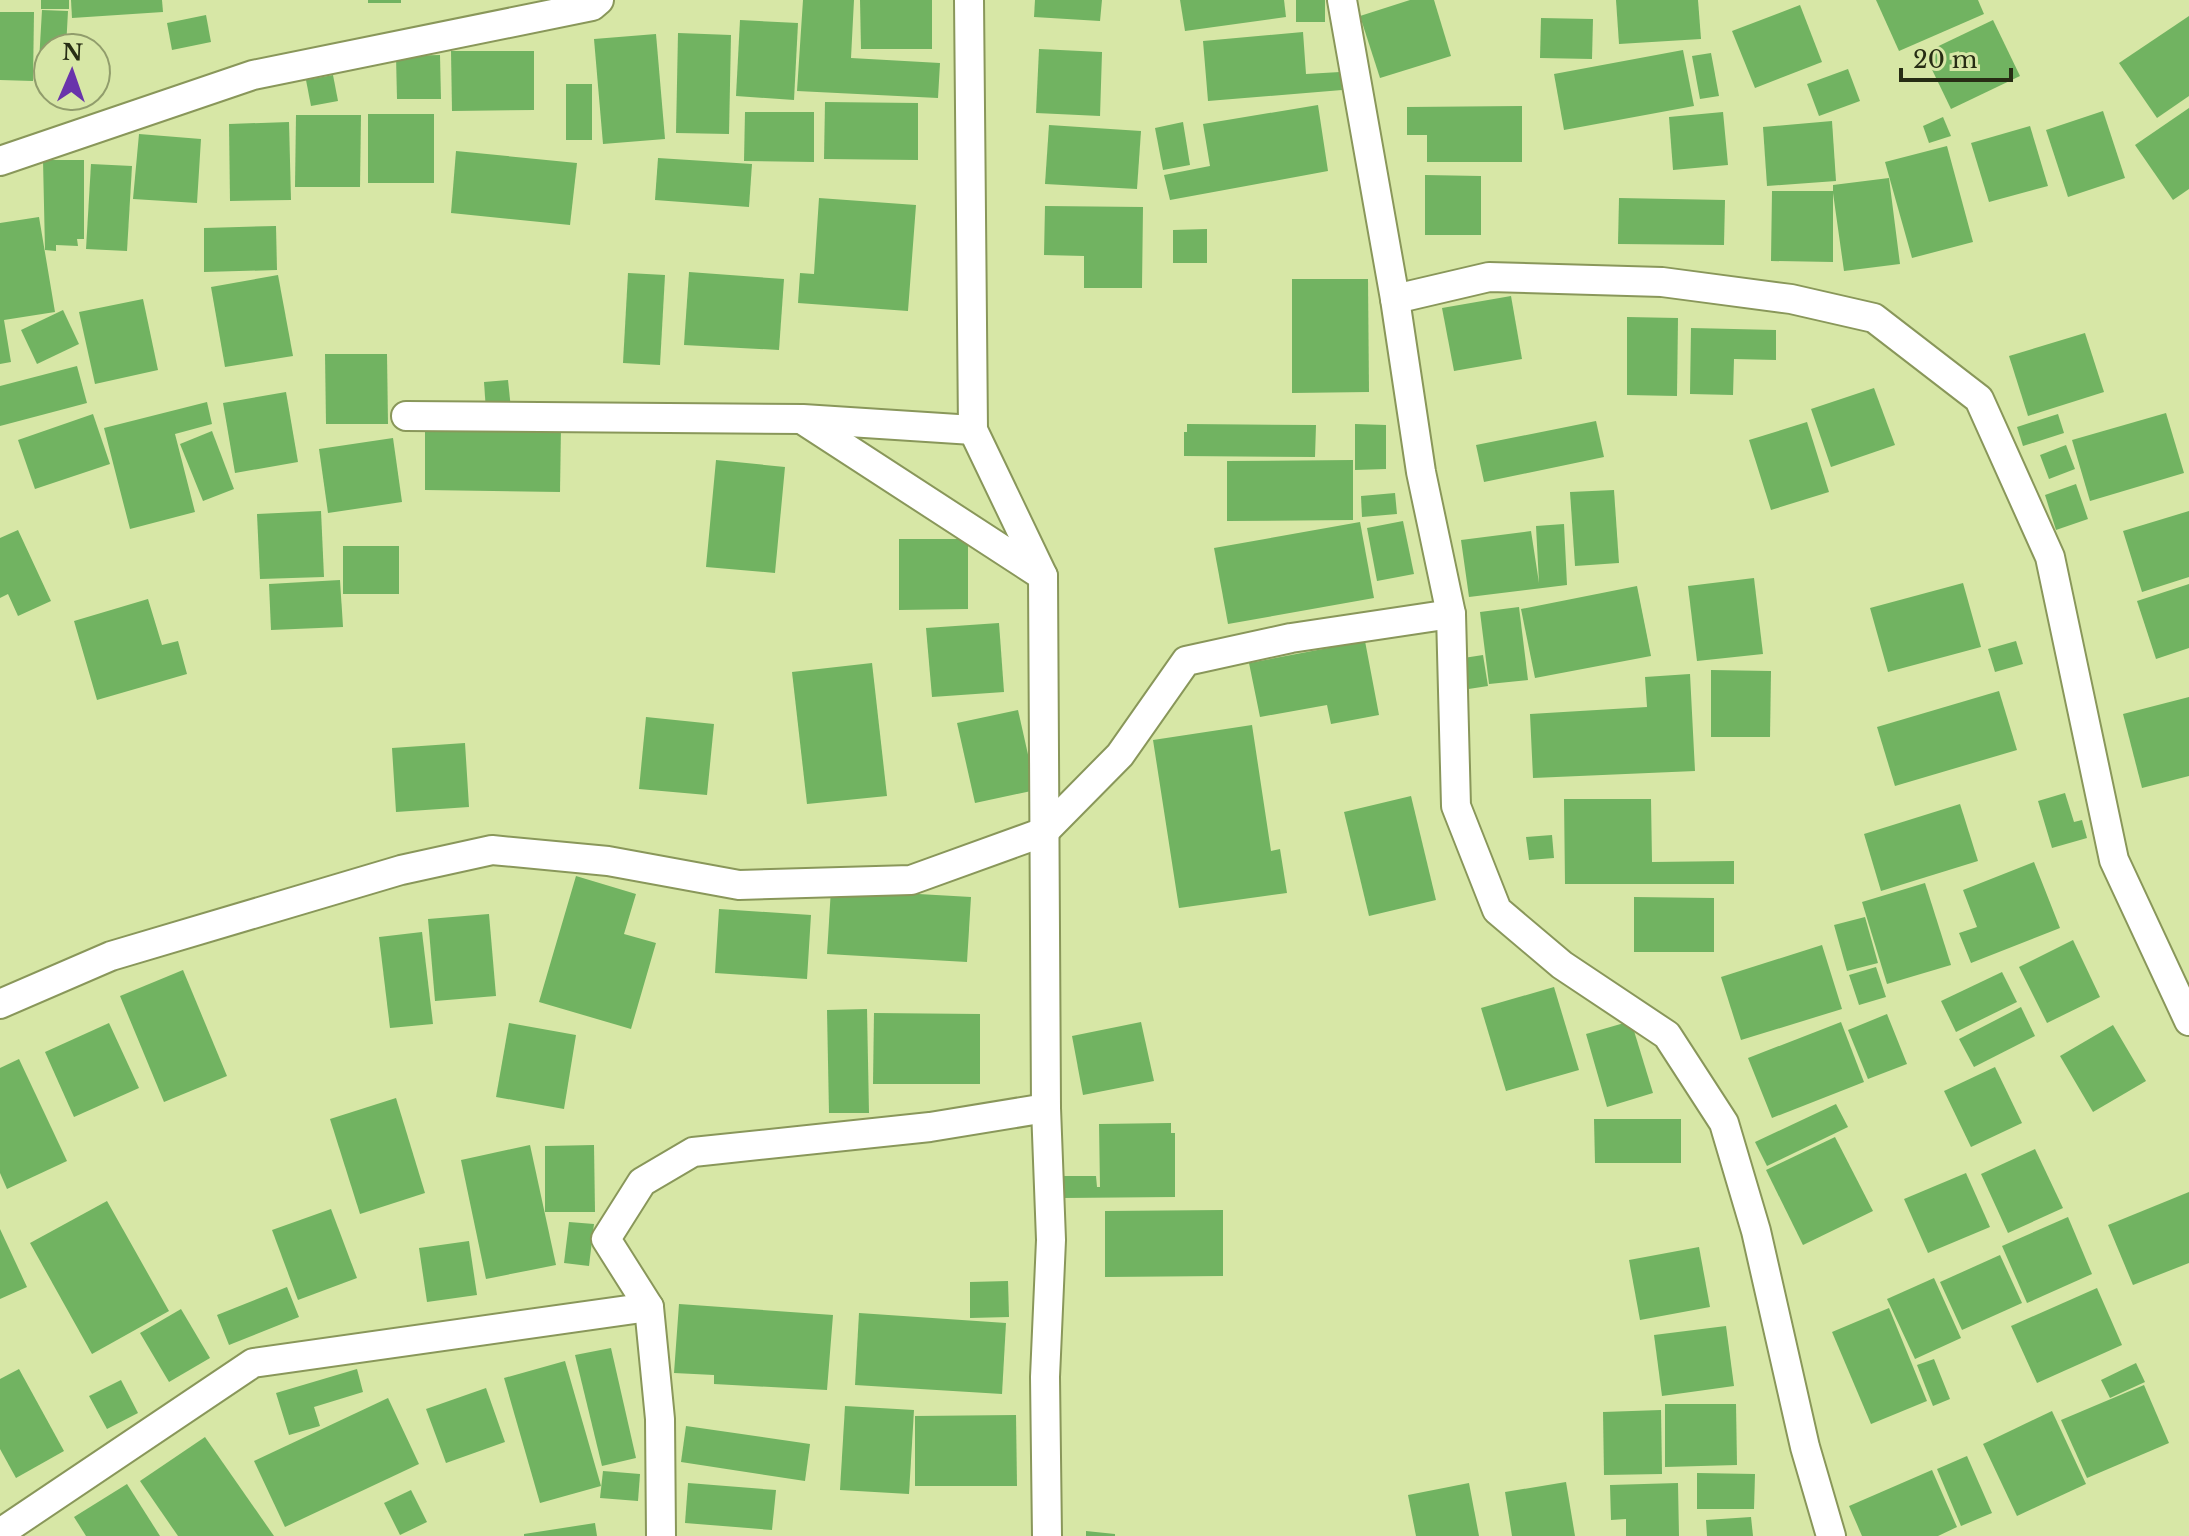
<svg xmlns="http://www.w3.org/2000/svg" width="2189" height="1536" font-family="'Libre Baskerville',serif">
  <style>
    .building { fill: #71b361 }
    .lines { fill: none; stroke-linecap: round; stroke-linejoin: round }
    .minor-casing { stroke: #89975a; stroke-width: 32 }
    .minor { stroke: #fff; stroke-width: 28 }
  </style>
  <rect width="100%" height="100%" fill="#d7e7a6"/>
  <g class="building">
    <rect x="41" y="0" width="28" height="9"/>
    <path d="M71,0h91l1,12 -91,6z"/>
    <rect x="368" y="0" width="33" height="3"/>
    <path d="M803,0h51l-3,58 89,5 -2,35 -141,-7z"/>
    <path d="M860,0h72v49h-71z"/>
    <path d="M1035,0h67l-2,21 -66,-4z"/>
    <path d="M1180,0h104l2,17 -101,14z"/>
    <rect x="1296" y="0" width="29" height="22"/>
    <path d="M1410,0h24l17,56 -71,22 -20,-62z"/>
    <path d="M1616,0h82l3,39 -82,5z"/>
    <path d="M1876,0h102l6,14 -85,37z"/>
    <path d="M1800,5l22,57 -67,26 -23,-57z"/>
    <path d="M42,10l26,1 -2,37h-18v31h-10z"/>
    <path d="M0,12h34l-1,69 -33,-1z"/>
    <path d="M206,15l5,27 -39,8 -5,-27z"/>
    <path d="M2189,16v80l-32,22 -38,-55z"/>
    <path d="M1541,18l52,1 -1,40 -52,-1z"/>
    <path d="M740,20l58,3 -4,77 -58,-4z"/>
    <path d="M1993,20l27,56 -69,33 -27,-56z"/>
    <path d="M1303,32l3,42 34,-2 2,18 -134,11 -5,-60z"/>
    <path d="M678,33l53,2 -2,99 -53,-1z"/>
    <path d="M656,34l9,105 -62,5 -9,-105z"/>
    <path d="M1039,49l63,3 -2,64 -64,-3z"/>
    <path d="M1683,50l11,56 -130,24 -10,-56z"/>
    <path d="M451,51h83v59l-82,1z"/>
    <path d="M1711,53l8,43 -19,3 -8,-43z"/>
    <path d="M440,55l1,44h-44l-1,-43z"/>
    <path d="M1848,69l12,32 -41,15 -12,-32z"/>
    <path d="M333,75l5,26 -27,5 -5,-26z"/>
    <rect x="566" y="84" width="26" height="56"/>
    <path d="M825,102l93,1v57l-94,-1z"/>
    <path d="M1318,105l10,66 -158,29 -6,-25 46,-9 -7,-42z"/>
    <path d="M1522,106v56h-95v-27h-20v-28z"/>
    <path d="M2189,108v81l-16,11 -38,-55z"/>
    <path d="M2103,111l22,67 -57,19 -22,-67z"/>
    <path d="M745,112h69v50l-70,-1z"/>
    <path d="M1723,112l5,53 -55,5 -4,-53z"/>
    <rect x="368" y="114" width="66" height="69"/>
    <path d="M296,115h65l-1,72h-65z"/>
    <path d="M1943,117l8,19 -22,7 -6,-17z"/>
    <path d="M1832,121l4,60 -69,5 -4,-59z"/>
    <path d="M289,122l2,78 -61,1 -1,-77z"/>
    <path d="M1183,122l7,43 -27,5 -8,-42z"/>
    <path d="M1049,125l92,6 -4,58 -92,-5z"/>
    <path d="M2030,126l18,60 -59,16 -18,-59z"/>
    <path d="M139,134l62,5 -4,64 -64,-4z"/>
    <path d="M1947,146l26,96 -61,16 -27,-96z"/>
    <path d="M456,151l121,12 -7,62 -119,-12z"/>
    <path d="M658,158l94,6 -3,43 -94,-7z"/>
    <path d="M43,160h41v79h-7l1,7 -22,-1v6l-11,-1z"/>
    <path d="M91,164l41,2 -5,85 -41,-2z"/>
    <path d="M1425,175l56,1v59h-56z"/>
    <path d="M1889,178l11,86 -56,7 -11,-78v69l-62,-1 1,-70h61v-6z"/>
    <path d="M819,198l97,7 -8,106 -110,-8 2,-30 14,1z"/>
    <path d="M1619,198l106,2 -1,45 -106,-1z"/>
    <path d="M1045,206l98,1 -1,81h-58v-32l-40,-1z"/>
    <path d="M39,217l16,95 -51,8 7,42 -11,2v-141z"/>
    <path d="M276,226l1,44 -73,2v-44z"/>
    <path d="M1207,229v34h-34v-33z"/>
    <path d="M689,272l95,7 -5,71 -95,-5z"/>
    <path d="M628,273l37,2 -5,90 -37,-2z"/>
    <path d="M278,275l15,81 -68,11 -14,-80z"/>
    <path d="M1292,279h76l1,113 -77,1z"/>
    <path d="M1511,296l11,63 -68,12 -12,-63z"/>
    <path d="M143,299l15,71 -63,14 -16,-72z"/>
    <path d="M63,310l16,34 -42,20 -16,-34z"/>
    <path d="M1627,317l51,1 -1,78 -50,-1z"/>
    <path d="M1691,328l85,2v30l-42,-1 -1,36 -43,-1z"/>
    <path d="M2085,333l19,59 -76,24 -19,-60z"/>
    <path d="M325,354h62l1,70h-62z"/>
    <path d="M77,366l10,37 -87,23v-40z"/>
    <path d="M508,380l3,29 -25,2 -2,-29z"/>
    <path d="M1874,388l21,57 -64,22 -20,-58z"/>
    <path d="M286,392l12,70 -63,11 -12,-70z"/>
    <path d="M207,402l5,22 -37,10 20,78 -65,17 -26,-101z"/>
    <path d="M2166,413l18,60 -94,28 -18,-61z"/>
    <path d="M93,414l17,50 -75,25 -17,-49z"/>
    <path d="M2058,414l6,19 -41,13 -6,-19z"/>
    <path d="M1596,421l8,36 -120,25 -8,-37z"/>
    <path d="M1807,422l22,70 -58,18 -22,-70z"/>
    <path d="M425,424l136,2 -1,66 -135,-2z"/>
    <path d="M1187,424l129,1 -1,32 -131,-1v-24h3z"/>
    <path d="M1355,424l31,1v44l-31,1z"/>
    <path d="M212,431l22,58 -31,12 -23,-57z"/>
    <path d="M393,438l9,64 -74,11 -9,-64z"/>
    <path d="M2066,445l9,24 -26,10 -9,-24z"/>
    <path d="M716,460l69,7 -10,106 -69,-6z"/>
    <path d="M1353,460v60l-126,1v-60z"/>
    <path d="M2076,484l12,35 -32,11 -11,-35z"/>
    <path d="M1614,490l5,73 -44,3 -5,-74z"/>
    <path d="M1395,493l2,21 -35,3 -1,-21z"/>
    <path d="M321,511l3,66 -64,2 -3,-65z"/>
    <path d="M2189,511v66l-47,15 -19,-61z"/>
    <path d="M1403,521l11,53 -37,7 -10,-53z"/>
    <path d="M1360,522l14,76 -146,26 -14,-76z"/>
    <path d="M1564,524l3,61 -98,12 -8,-57 70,-9 8,52 -3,-57z"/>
    <path d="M18,530l33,71 -33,15 -10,-22 -8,4v-60z"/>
    <path d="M899,539h69v70l-69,1z"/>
    <rect x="343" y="546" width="56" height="48"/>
    <path d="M1754,578l9,76 -66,7 -9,-75z"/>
    <path d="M340,580l3,47 -72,3 -2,-46z"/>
    <path d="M1963,583l18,64 -93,25 -18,-64z"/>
    <path d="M2189,584v64l-33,11 -19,-58z"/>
    <path d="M1637,586l14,70 -116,22 -14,-69z"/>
    <path d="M148,599l14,46 16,-4 9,33 -90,26 -23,-79z"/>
    <path d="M1519,607l9,73 -39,4 -9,-72z"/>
    <path d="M999,623l5,69 -72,5 -6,-69z"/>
    <path d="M1365,641l14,74 -48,9 -4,-19 -67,12 -11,-54z"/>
    <path d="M2016,641l7,23 -28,8 -7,-23z"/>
    <path d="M1483,655l5,31 -26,4 -5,-31z"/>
    <path d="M872,663l15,133 -80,8 -15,-132z"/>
    <path d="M1711,670l60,1 -1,66h-59z"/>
    <path d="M1690,674l5,97 -162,7 -3,-64 117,-7 -2,-30z"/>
    <path d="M1999,691l18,59 -122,36 -18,-59z"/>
    <path d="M2189,697v79l-47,12 -19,-74z"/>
    <path d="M1018,710l18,80 -61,13 -18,-80z"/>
    <path d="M646,717l68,7 -7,71 -68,-6z"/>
    <path d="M1252,725l19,126 9,-2 7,44 -108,15 -26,-168z"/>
    <path d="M465,743l4,64 -73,5 -4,-64z"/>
    <path d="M2065,793l9,29 8,-2 5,18 -35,10 -14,-47z"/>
    <path d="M1411,796l25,104 -67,16 -25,-104z"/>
    <path d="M1564,799h87l1,63 82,-1v23h-169z"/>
    <path d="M1960,804l18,57 -97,30 -17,-57z"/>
    <path d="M1552,835l2,23 -25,2 -3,-23z"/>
    <path d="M2034,862l26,66 -89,35 -12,-30 18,-6 -14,-37z"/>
    <path d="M576,876l60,18 -12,40 32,9 -25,86 -92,-27z"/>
    <path d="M1925,883l26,82 -64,19 -25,-82z"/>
    <path d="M831,889l140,8 -4,65 -140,-8z"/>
    <path d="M1634,897l80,1v54h-80z"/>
    <path d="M719,909l92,6 -4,64 -92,-6z"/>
    <path d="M489,914l7,82 -61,5 -7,-82z"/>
    <path d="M1865,917l13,46 -31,8 -13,-46z"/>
    <path d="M422,932l11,92 -43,4 -11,-91z"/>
    <path d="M2073,940l27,57 -53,26 -28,-56z"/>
    <path d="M1822,945l20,64 -101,31 -20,-63z"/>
    <path d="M1876,967l10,30 -27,8 -10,-30z"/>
    <path d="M183,970l44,106 -63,26 -44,-106z"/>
    <path d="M2002,972l15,30 -61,30 -15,-31z"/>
    <path d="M1554,987l25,83 -73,21 -25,-83z"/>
    <path d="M2021,1007l14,29 -61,31 -15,-28z"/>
    <path d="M867,1009l2,104h-40l-2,-103z"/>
    <path d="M874,1013l106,1v70h-107z"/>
    <path d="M1887,1014l20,50 -39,15 -20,-49z"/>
    <path d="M1631,1021l22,72 -46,14 -21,-73z"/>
    <path d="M1141,1022l13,59 -71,14 -11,-59z"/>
    <path d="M1841,1022l23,60 -92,36 -24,-60z"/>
    <path d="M109,1023l30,65 -65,29 -29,-65z"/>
    <path d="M509,1023l67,12 -12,74 -68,-12z"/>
    <path d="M2113,1025l33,56 -53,31 -33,-56z"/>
    <path d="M19,1059l48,102 -60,28 -7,-16v-105z"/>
    <path d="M1995,1067l27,56 -51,24 -27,-56z"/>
    <path d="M396,1098l29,95 -65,21 -30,-95z"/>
    <path d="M1836,1104l12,23 -81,39 -12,-24z"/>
    <path d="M1594,1119h87v44h-86z"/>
    <path d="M1171,1123v10h4v64l-112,1v-22h33l1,11h3l-1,-63z"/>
    <path d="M1835,1137l38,74 -70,34 -37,-75z"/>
    <path d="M530,1145l26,120 -70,14 -25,-119z"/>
    <path d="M594,1145l1,67h-50v-66z"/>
    <path d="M2035,1149l28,59 -55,25 -27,-59z"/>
    <path d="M1966,1173l24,54 -62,26 -24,-54z"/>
    <path d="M2189,1192v71l-56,22 -25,-60z"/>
    <path d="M107,1201l62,110 -77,43 -62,-111z"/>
    <path d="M331,1209l26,69 -59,22 -26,-70z"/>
    <path d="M1223,1210v66l-118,1v-66z"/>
    <path d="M2068,1217l24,57 -65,29 -25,-57z"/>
    <path d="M569,1222l25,2 -5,42 -25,-3z"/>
    <path d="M0,1229l27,58 -27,12z"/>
    <path d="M469,1241l8,54 -50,7 -8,-54z"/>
    <path d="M1699,1247l11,60 -70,13 -11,-60z"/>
    <path d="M2000,1255l22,48 -60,27 -22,-48z"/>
    <path d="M1934,1278l27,60 -46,21 -28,-60z"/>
    <path d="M1008,1281l1,36 -39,1v-36z"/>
    <path d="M287,1287l12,30 -70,28 -12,-30z"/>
    <path d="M2097,1288l25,57 -85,38 -26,-57z"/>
    <path d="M679,1304l154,11 -6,75 -113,-6v-9l-40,-2z"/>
    <path d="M1889,1308l38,93 -56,23 -39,-92z"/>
    <path d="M181,1309l29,49 -41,24 -29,-49z"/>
    <path d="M859,1313l147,10 -4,71 -147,-9z"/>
    <path d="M1726,1326l8,60 -72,10 -8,-61z"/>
    <path d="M611,1348l25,110 -34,8 -27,-111z"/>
    <path d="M1934,1359l16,40 -17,7 -16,-41z"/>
    <path d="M565,1361l36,125 -61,17 -36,-125z"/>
    <path d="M2136,1363l9,19 -35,16 -9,-18z"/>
    <path d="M19,1369l45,82 -48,27 -16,-29v-70z"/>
    <path d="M357,1369l6,23 -49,15 6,19 -31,9 -13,-42z"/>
    <path d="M121,1380l17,33 -31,16 -18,-33z"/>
    <path d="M2144,1385l25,58 -82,35 -26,-58z"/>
    <path d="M486,1388l19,54 -59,21 -20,-54z"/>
    <path d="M388,1398l31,66 -134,63 -31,-66z"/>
    <path d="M1665,1404h71l1,61 -72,2z"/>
    <path d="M845,1406l69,4 -5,84 -69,-4z"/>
    <path d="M1661,1410l1,64 -58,1 -1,-63z"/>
    <path d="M2052,1411l34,73 -69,32 -34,-72z"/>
    <path d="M1016,1415l1,71h-102v-70z"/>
    <path d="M686,1426l124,18 -5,37 -124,-19z"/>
    <path d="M205,1437l69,99h-96l-38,-55z"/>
    <path d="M1967,1456l25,57 -31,13 -24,-57z"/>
    <path d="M1932,1470l25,57 -19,9h-76l-13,-30z"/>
    <path d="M603,1471l37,3 -2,27 -38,-3z"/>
    <path d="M1697,1473l58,1 -1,35h-57z"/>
    <path d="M1566,1482l9,54h-63l-7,-44z"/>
    <path d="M688,1483l88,7 -4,40 -87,-7z"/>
    <path d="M1469,1483l10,53h-63l-8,-41z"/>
    <path d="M1678,1483l1,53h-53v-17l-15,1 -1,-35z"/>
    <path d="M127,1484l33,52h-74l-12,-19z"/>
    <path d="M411,1490l16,32 -27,13 -16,-32z"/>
    <path d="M1751,1517l2,19h-46l-1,-16z"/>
    <path d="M595,1523l2,13h-73v-2z"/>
    <path d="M1086,1531l29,3v2h-29z"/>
  </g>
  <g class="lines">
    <defs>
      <g id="minor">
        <path d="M969,0l4,430 70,146 3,532 5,132 -6,137 2,159"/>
        <path d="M1342,0l53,299 26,173 30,142 5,192 41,104 65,55 105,70 57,88 32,108 49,216 26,89"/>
        <path d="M0,161l253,-86 339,-69 7,-6"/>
        <path d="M1395,299l94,-22 173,5 129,17 83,19 105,81 71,158 64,303 75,161"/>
        <path d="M406,416l397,3 170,11"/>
        <path d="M803,420l240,156"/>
        <path d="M0,1004l111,-48 290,-86 91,-20 116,11 131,24 172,-5 133,-48 76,-77 66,-94 105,-23 160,-24"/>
        <path d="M0,1533l253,-170 396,-56"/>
        <path d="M661,1536l-1,-117 -11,-112 -43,-68 36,-57 51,-30 237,-25 116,-19"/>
      </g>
    </defs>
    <use href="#minor" class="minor-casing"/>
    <use href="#minor" class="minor"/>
  </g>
  <g transform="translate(72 72) rotate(2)"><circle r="38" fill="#d7e7a6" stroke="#919d6c" stroke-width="2"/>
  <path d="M0-6L14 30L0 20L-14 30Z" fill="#6934ab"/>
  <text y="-12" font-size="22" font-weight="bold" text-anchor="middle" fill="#272d14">N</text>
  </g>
  <path d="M1901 68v12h110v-12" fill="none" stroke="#272d14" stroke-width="4"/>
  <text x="1913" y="68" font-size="24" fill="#272d14" stroke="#d7e7a6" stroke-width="6" paint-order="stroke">20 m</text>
</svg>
